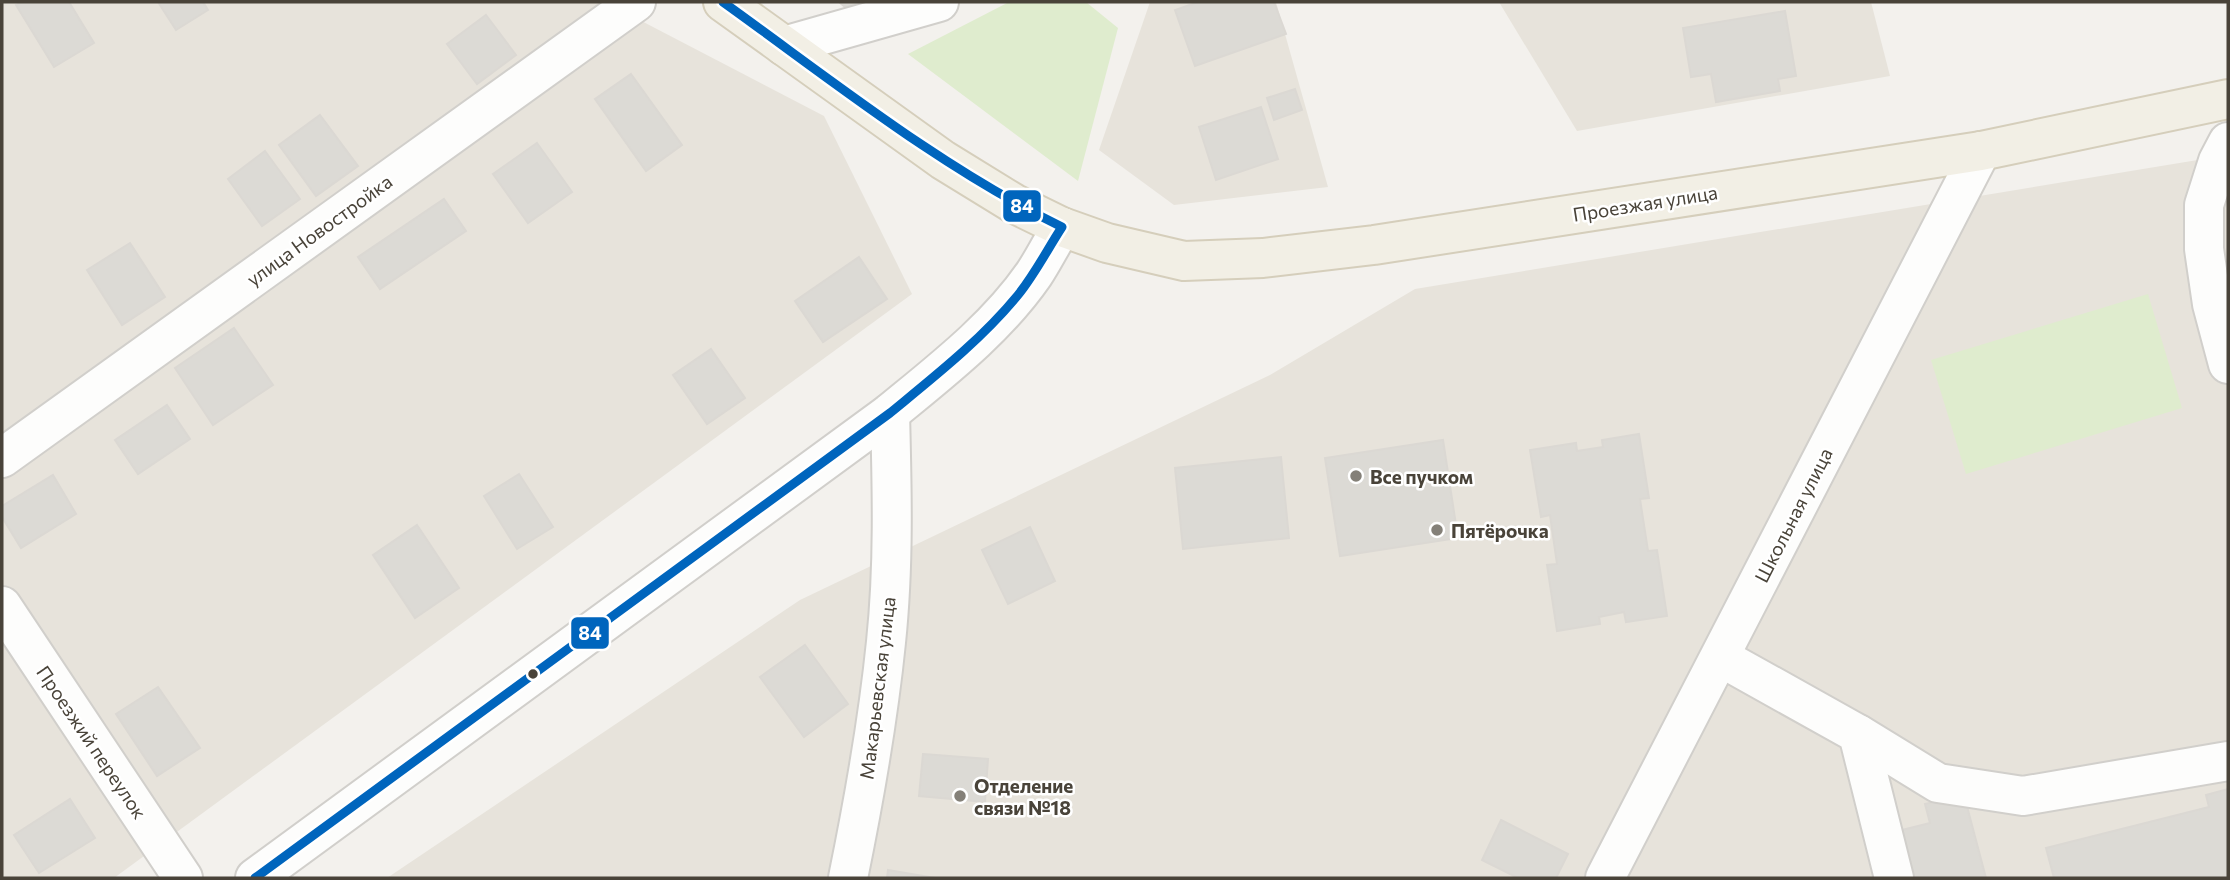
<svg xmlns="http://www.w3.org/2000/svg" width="2230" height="880" font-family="Commissioner,sans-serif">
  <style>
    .residential { fill: #e7e3db }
    .green { fill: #dfecce }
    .building { fill: #dcdad5; stroke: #dbd8d3; stroke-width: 2 }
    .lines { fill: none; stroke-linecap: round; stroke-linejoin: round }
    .minor-casing { stroke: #d1cfcb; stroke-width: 42 }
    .major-casing { stroke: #d5cebb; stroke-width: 42 }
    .minor { stroke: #fdfdfc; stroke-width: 38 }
    .major { stroke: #f2efe5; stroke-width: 38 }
    .bus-1-casing { stroke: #fff; stroke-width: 14 }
    .bus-1 { stroke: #0065bd; stroke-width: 9 }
    .poi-dot { fill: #848078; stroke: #fff; stroke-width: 2.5 }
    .bus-dot { fill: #494339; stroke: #fff; stroke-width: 2.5 }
    .labels { text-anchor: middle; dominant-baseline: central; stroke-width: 5; stroke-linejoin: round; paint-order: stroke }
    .street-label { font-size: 19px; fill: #494339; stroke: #fff }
    .poi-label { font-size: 19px; font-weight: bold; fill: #494339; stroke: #fff; text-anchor: start }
    .line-badge { stroke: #fff; stroke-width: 2.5 }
    .badge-label { font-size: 19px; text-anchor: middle; font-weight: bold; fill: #fff }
  </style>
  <rect width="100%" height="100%" fill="#f3f1ed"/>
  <g class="residential">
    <path d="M2,2h603l219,114 88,178 -798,584h-112z"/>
    <path d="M1150,2h126l52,185 -154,18 -75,-55z"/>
    <path d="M1499,2h372l19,74 -313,55z"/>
    <path d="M2228,155v723h-1841l413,-278 470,-225 145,-86z"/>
  </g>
  <g class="green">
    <path d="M1009,2h77l32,26 -40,153 -170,-127z"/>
    <path d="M2148,294l34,114 -216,66 -35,-114z"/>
  </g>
  <g class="building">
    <path d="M23,2h46l25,41 -40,24 -38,-62z"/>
    <path d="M158,2h45l5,8 -32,20z"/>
    <path d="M839,2h33l-21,10z"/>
    <path d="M1198,2h76l12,32 -91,32 -20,-56z"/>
    <path d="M1785,11l11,65 -18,3 2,12 -64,11 -5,-28 -20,3 -8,-49z"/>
    <path d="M486,15l30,40 -39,29 -30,-40z"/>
    <path d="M631,74l51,71 -36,26 -51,-72z"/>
    <path d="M1295,89l7,21 -28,10 -7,-22z"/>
    <path d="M1261,107l17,52 -62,21 -17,-53z"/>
    <path d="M320,115l38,51 -42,30 -37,-51z"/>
    <path d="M537,143l35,49 -44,31 -35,-49z"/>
    <path d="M265,151l35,48 -38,27 -34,-47z"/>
    <path d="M444,199l22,32 -86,58 -22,-32z"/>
    <path d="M130,243l35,54 -43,28 -35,-55z"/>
    <path d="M859,257l28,42 -64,43 -28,-41z"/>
    <path d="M234,328l39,57 -60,40 -38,-57z"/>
    <path d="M711,349l34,49 -38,26 -34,-49z"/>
    <path d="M167,405l23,34 -52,35 -23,-34z"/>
    <path d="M1639,434l10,64 -9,1 8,52 9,-1 10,66 -41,6 -2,-10 -25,5 1,7 -43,7 -10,-66 10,-1 -7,-49 -9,2 -11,-67 46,-7 1,8 26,-4 -1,-7z"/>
    <path d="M1443,440l15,98 -118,18 -15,-98z"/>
    <path d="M1281,457l8,81 -106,11 -8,-81z"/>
    <path d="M519,474l34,53 -36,22 -33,-53z"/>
    <path d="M53,475l23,39 -55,34 -19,-31v-11z"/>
    <path d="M417,525l42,63 -44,30 -42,-63z"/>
    <path d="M1030,527l25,54 -47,23 -26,-54z"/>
    <path d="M805,645l43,59 -44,33 -44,-60z"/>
    <path d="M158,687l42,61 -43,28 -41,-62z"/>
    <path d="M923,754l65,5 -3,43 -66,-6z"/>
    <path d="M2228,789v89h-174l-8,-30 163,-41 -3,-12z"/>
    <path d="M1964,795l22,83h-76l-12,-47 32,-8 -5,-19z"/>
    <path d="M70,799l25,39 -56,35 -25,-38z"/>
    <path d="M1501,820l67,34 -12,24h-38l-36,-18z"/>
    <path d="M888,870l47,8h-48z"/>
  </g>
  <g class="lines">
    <defs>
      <g id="minor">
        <path d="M784,46l155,-44"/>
        <path d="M2228,142l-10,19 -14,44v44l8,55 16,60"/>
        <path d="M2,458l634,-456"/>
        <path d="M2,606l181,272"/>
        <path d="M1720,657l138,77 36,144"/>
        <path d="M1858,734l80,49 85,13 205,-35"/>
        <path d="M255,878l635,-465c51,-42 106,-84 144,-139 10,-15 18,-32 28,-47"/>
        <path d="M848,878c16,-78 30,-157 38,-236 8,-76 6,-153 4,-229"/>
        <path d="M1605,878l376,-727"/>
      </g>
      <path id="major" d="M723,2l220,158 70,43 49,24 45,16 77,18 79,-3 111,-13 607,-94 247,-52"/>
    </defs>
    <use href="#minor" class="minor-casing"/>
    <use href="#major" class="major-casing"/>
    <use href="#minor" class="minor"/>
    <use href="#major" class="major"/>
    <defs>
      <path id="bus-1" d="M255,878l635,-465c45,-37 91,-73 128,-118 17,-21 29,-45 44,-68 -122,-60 -229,-146 -339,-225"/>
    </defs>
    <use href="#bus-1" class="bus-1-casing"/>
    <use href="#bus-1" class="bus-1"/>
  </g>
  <g class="poi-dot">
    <circle cx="1356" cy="476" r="7"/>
    <circle cx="1437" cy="530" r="7"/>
    <circle cx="960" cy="796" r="7"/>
  </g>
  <circle class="bus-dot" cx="533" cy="674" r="6"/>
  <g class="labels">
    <g class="street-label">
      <text transform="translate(1645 203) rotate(-9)">Проезжая улица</text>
      <text transform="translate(319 230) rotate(-36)">улица Новостройка</text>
      <text transform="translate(1793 515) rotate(-63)">Школьная улица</text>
      <text transform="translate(877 688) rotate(-83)">Макарьевская улица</text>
      <text transform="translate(92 742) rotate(56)">Проезжий переулок</text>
    </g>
    <g class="poi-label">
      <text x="1370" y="476">Все пучком</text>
      <text x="1451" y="530">Пятёрочка</text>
      <text x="974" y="785">Отделение<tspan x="974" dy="22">связи №18</tspan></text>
    </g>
  </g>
  <g class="line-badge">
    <rect x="1002" y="189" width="40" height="34" rx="7" fill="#0065bd"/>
    <rect x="570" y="616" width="40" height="34" rx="7" fill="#0065bd"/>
  </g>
  <g class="badge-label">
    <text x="1022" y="213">84</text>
    <text x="590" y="640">84</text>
  </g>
  <rect width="2230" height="880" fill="none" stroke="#494339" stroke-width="7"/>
</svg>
